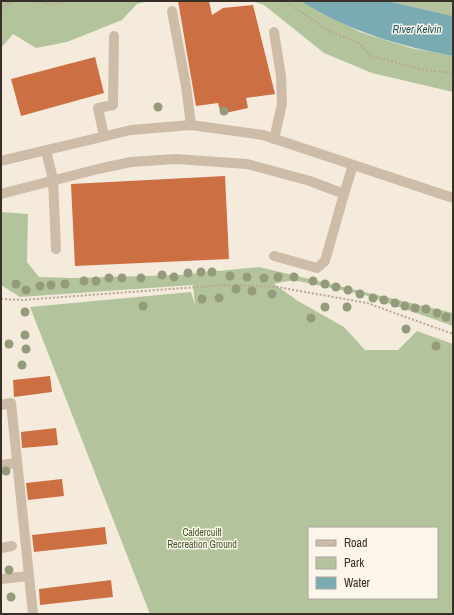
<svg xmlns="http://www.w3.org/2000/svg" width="454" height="615" font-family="'Archivo Narrow',sans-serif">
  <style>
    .green { fill: #b3c49c; fill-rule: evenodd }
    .water { fill: #7aabb3 }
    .building { fill: #cc7043 }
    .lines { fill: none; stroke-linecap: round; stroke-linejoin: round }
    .path { stroke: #b9a692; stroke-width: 2; stroke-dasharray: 2 2; stroke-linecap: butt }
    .minor { stroke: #cdbca8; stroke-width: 10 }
    .tree { fill: #939b7b }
    .labels { text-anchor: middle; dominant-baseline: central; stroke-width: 3; stroke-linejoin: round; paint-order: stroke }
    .park-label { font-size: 10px; fill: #44592b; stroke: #fbf5ea }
    .water-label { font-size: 11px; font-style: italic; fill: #1b535e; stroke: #fbf5ea }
  </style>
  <rect width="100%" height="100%" fill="#f4ebdd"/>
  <g class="green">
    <path d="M1,1h147l-11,3 -15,16 -55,22 -31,6 -23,-14 -12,14z"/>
    <path d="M252,1h49l59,31 51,16 42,8v36l-81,-19 -48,-20 -60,-48z"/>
    <path d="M387,1h66v15z"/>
    <path d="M1,212l27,2 -1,48 12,15 33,1 106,-3 81,-8 194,46v13l-88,-31 -72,-15 -19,4 24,17 46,26 21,23h33l19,-19 36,13v270h-303l-120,-307 161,-15 4,13 -2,-20 -173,12 -19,-12zM309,528h128v70h-128z"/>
  </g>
  <path class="water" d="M301,1h86l66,15v40c-54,-10 -105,-25 -152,-55z"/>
  <g class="building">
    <path d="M178,1h31l3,14 11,-7 30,-3 22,89 -29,4 2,10 -27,6 -3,-11 -22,3z"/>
    <path d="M95,57l9,36 -83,23 -10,-37z"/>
    <path d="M225,176l4,83 -154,7 -4,-82z"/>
    <path d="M50,376l2,16 -38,5 -1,-17z"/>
    <path d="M56,428l2,17 -36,3 -1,-16z"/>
    <path d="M62,479l2,17 -36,4 -2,-17z"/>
    <path d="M105,527l2,17 -73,8 -2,-17z"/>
    <path d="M111,580l2,17 -73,8 -1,-16z"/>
  </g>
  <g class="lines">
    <g class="path">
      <path d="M35,1l17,4 11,-4"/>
      <path d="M285,1l44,30 30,12 12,13 53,14 29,3"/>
      <path d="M1,9l9,-7 11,-1"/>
      <path d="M1,299l21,1 202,-15 53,2 90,16 86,31"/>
    </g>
    <g class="minor">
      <path d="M172,11l14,75 5,39"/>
      <path d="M104,136l-6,-28 15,-3 1,-69"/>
      <path d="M274,139l8,-35 -1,-28 -7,-44"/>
      <path d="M46,151l7,28 3,70"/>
      <path d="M1,161l130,-31 60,-5 72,10 190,63"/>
      <path d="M1,194l97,-25 33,-7 45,-3 71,5 63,17 34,13 9,-29"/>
      <path d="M274,256l43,12 8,-7 19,-67"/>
      <path d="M1,405l10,-2 22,211"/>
      <path d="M1,465l16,-2"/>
      <path d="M1,548l11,-2"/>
      <path d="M1,579l28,-3"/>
    </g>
  </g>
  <g class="tree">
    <circle cx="158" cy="107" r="4.5"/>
    <circle cx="224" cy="111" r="4.5"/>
    <circle cx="201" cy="272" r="4.5"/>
    <circle cx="212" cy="272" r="4.5"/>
    <circle cx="188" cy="273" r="4.5"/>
    <circle cx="162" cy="275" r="4.5"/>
    <circle cx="230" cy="276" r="4.5"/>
    <circle cx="174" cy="277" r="4.5"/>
    <circle cx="247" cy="277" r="4.5"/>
    <circle cx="278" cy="277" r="4.5"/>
    <circle cx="294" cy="277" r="4.5"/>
    <circle cx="109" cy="278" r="4.5"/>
    <circle cx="122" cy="278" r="4.5"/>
    <circle cx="141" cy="278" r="4.5"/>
    <circle cx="264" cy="278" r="4.5"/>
    <circle cx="84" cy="281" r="4.5"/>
    <circle cx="96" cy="281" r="4.5"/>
    <circle cx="313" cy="281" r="4.5"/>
    <circle cx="16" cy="284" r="4.5"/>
    <circle cx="65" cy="284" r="4.5"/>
    <circle cx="325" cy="284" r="4.5"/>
    <circle cx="51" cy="285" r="4.5"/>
    <circle cx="40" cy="286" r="4.5"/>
    <circle cx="336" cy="287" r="4.5"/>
    <circle cx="236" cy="289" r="4.5"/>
    <circle cx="26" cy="290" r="4.5"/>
    <circle cx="348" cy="290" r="4.5"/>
    <circle cx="252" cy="291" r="4.5"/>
    <circle cx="272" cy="294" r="4.5"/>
    <circle cx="360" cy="294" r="4.5"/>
    <circle cx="219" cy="298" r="4.5"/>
    <circle cx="373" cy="298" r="4.5"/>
    <circle cx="202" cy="299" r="4.5"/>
    <circle cx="384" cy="300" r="4.5"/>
    <circle cx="395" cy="303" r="4.5"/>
    <circle cx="143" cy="306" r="4.5"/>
    <circle cx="405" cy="306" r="4.5"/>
    <circle cx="325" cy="307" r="4.5"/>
    <circle cx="347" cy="307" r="4.5"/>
    <circle cx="415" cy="308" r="4.5"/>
    <circle cx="426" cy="309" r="4.5"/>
    <circle cx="25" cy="312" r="4.5"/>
    <circle cx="437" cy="313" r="4.5"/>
    <circle cx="446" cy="317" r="4.5"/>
    <circle cx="311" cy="318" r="4.5"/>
    <circle cx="406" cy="329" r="4.5"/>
    <circle cx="25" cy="335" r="4.5"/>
    <circle cx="9" cy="344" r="4.5"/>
    <circle cx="436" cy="346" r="4.5"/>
    <circle cx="26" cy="349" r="4.5"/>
    <circle cx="22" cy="365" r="4.5"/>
    <circle cx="6" cy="471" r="4.5"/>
    <circle cx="9" cy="570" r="4.5"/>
    <circle cx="11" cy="597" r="4.5"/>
  </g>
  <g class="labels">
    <g class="park-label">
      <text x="202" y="532">Caldercuilt<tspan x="202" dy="12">Recreation Ground</tspan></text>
    </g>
    <g class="water-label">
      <text x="417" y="29">River Kelvin</text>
    </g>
  </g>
  <rect width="454" height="615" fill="none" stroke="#392f29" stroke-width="4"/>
  <rect x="308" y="527" width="130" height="72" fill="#fbf5ea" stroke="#ada69d"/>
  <rect x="316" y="540" width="20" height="6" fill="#cdbca8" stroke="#ada69d"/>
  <text x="344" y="547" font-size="12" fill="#392f29">Road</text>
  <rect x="316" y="557" width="20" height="12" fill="#b3c49c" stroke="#ada69d"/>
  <text x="344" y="567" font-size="12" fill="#392f29">Park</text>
  <rect x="316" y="577" width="20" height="12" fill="#7aabb3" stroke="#ada69d"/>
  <text x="344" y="587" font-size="12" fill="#392f29">Water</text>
</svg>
